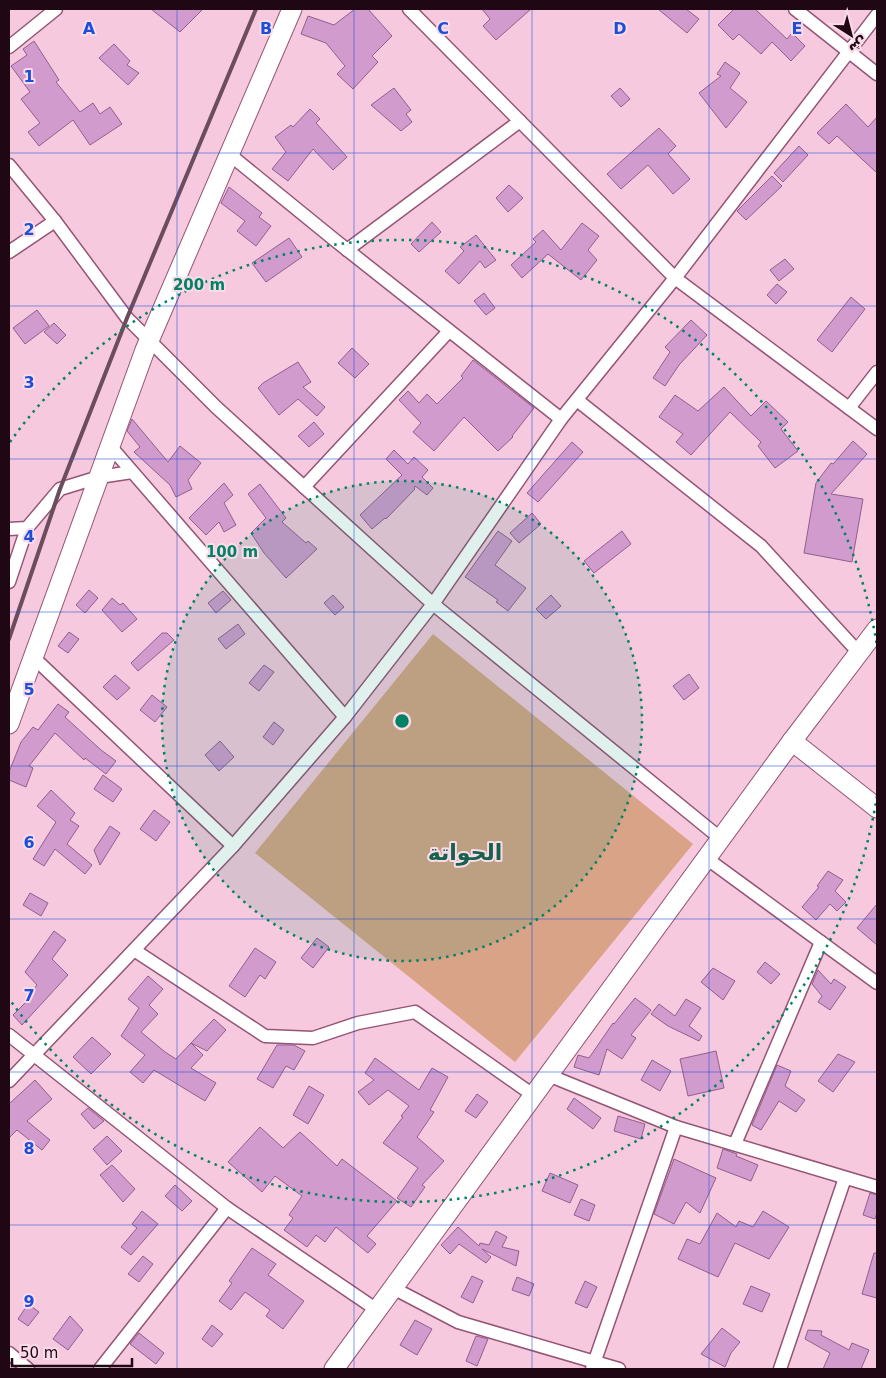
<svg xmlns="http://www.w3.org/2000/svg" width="886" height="1378" font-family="'DejaVu Sans',Vazirmatn,sans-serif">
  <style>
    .green { fill: #d8a387 }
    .building { fill: #d29bce; stroke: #925e8f }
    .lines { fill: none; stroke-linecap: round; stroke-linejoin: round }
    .street-casing { stroke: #955475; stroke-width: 15 }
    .secondary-casing { stroke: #955475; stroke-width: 21 }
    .street { stroke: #fff; stroke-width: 12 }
    .secondary { stroke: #fff; stroke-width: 19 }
    .rail { stroke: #6c4d5d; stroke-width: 4 }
    .grid { fill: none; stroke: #1d4ed8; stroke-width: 1; stroke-opacity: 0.55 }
    .ring { fill: none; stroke: #018264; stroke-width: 2.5; stroke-dasharray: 2.5 5 }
    .labels { text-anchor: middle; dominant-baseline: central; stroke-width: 4; stroke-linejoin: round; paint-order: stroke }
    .town-label { font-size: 22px; font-weight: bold; fill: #15614b; stroke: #fadbe9 }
    .grid-label { font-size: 16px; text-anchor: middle; font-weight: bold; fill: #1d4ed8; stroke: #fadbe9; stroke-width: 4; stroke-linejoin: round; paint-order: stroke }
    .centre { fill: #018264; stroke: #fadbe9; stroke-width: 2.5 }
    .ring-label { font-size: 15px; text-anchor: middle; font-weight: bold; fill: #018264; stroke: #fadbe9; stroke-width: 4; stroke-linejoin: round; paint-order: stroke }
  </style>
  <rect width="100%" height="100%" fill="#f6c9de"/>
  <path class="green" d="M433,634l260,210 -178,218 -260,-209z"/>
  <g class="building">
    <path d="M151,9h52l-23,23z"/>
    <path d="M355,9h13l24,27 -20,20 6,6 -25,27 -16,-15 8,-8 -19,-23 -25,-9 7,-18 26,9z"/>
    <path d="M482,9h49l-35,31 -13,-14 7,-7z"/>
    <path d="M658,9h28l13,10 -12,14z"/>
    <path d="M734,9h21l32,30 5,-6 13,13 -14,15 -19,-19 -11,12 -22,-20 -6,6 -15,-15z"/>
    <path d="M34,41l25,39 -3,2 24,30 13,-9 7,11 10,-7 12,17 -32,21 -17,-25 -34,26 -11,-14 12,-9 -19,-24 9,-7 -19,-26 16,-11 -4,-6z"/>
    <path d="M114,44l16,17 -3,4 12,8 -11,12 -29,-27z"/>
    <path d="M725,62l15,11 -10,15 17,14 -21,26 -27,-35 22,-17 -4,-2z"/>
    <path d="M394,88l17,22 -5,4 6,8 -11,9 -30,-26z"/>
    <path d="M620,88l10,11 -9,8 -10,-11z"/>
    <path d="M846,104l22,23 9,-10v56l-40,-37 -8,8 -12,-11z"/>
    <path d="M310,109l10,10 -4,4 31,34 -14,13 -20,-21 -25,32 -16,-12 14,-17 -11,-15 16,-12 2,2z"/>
    <path d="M659,128l17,18 -8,8 22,25 -17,15 -25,-29 -27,24 -14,-15z"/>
    <path d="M799,146l9,9 -25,27 -9,-9z"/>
    <path d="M772,176l10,10 -36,34 -9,-9z"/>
    <path d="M509,185l14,13 -15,14 -12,-14z"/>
    <path d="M229,187l33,26 -3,4 12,9 -15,20 -19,-15 8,-10 -24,-18z"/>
    <path d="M432,222l9,10 -22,20 -8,-8z"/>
    <path d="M582,223l17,13 -11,14 9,10 -16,20 -33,-26 -26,24 -11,-13 25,-23 -3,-3 10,-9 18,20z"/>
    <path d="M476,235l20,25 -11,8 -5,-7 -21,23 -14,-13 19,-20 -4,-4z"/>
    <path d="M289,238l13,19 -36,25 -14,-19z"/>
    <path d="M785,259l9,10 -15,12 -9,-11z"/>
    <path d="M777,284l10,8 -11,12 -9,-9z"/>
    <path d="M484,293l11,15 -9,7 -12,-14z"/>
    <path d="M851,297l14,12 -33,43 -15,-12z"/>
    <path d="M37,310l12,16 -24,18 -12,-16z"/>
    <path d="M691,320l16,15 -28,30 -14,21 -12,-8 17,-26 -5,-5z"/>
    <path d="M54,323l12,12 -9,9 -13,-12z"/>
    <path d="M352,348l17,16 -14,14 -17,-15z"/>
    <path d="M473,360l61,48 -22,28 1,1 -15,14 -34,-34 -30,34 -21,-19 8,-9 -22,-23 9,-9 11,12 8,-9 10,10 26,-26 -2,-2z"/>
    <path d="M298,362l13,20 -8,5 22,20 -8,9 -19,-17 -19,16 -21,-27 5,-5z"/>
    <path d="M724,387l27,29 15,-15 22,21 -7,7 17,22 -23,17 -17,-22 3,-4 -31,-30 -39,43 -15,-13 7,-8 -24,-17 16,-22 23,16z"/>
    <path d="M132,419l36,43 12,-16 21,17 -13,17 4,9 -16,8 -6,-12 -36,-33 6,-5 -13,-16z"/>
    <path d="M314,422l10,12 -15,13 -11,-11z"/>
    <path d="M853,441l14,13 -36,40 32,5 -11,63 -48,-9 12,-70 15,-20 2,1z"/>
    <path d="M572,442l11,10 -45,50 -11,-9z"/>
    <path d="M394,450l14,14 6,-7 14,13 -6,7 11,11 -6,7 -12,-9 -1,2 1,1 -29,30 -1,-1 -13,11 -12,-14 42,-40 -16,-16z"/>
    <path d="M224,483l9,12 -9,8 12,22 -12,7 -5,-10 -13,13 -17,-17z"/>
    <path d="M260,484l26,34 -4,4 24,21 2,-2 9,8 -31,29 -22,-25 -13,-20 15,-15 -18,-24z"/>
    <path d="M532,513l9,11 -22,19 -9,-10z"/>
    <path d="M498,531l14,10 -17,24 31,23 -18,23 -12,-9 2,-2 -33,-23z"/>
    <path d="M622,531l9,13 -37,29 -10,-12z"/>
    <path d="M89,590l9,8 -13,15 -9,-8z"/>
    <path d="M223,591l8,9 -15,13 -8,-10z"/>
    <path d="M333,595l11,12 -9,8 -11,-12z"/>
    <path d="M551,595l10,11 -15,13 -10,-10z"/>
    <path d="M112,598l8,7 3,-2 14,16 -15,13 -20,-22z"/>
    <path d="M238,624l7,10 -19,15 -8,-10z"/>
    <path d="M69,632l10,7 -11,14 -10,-7z"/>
    <path d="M162,633h5l7,7 -36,31 -7,-8z"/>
    <path d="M264,665l10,7 -15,19 -10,-8z"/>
    <path d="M689,674l10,14 -15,12 -11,-14z"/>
    <path d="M115,675l15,13 -13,12 -14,-13z"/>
    <path d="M152,695l15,12 -12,15 -15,-12z"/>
    <path d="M58,704l11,8 -4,5 36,33 15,11 -10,13 -21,-16 -1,2 -29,-27 -26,33 4,2 -7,19 -17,-7v-8l12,-30 12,-15 5,3z"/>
    <path d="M274,722l10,8 -11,15 -10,-8z"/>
    <path d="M220,741l14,16 -15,14 -14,-16z"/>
    <path d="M103,775l19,14 -9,13 -19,-13z"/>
    <path d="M51,790l24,23 -5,7 9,6 -12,18 25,21 -7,9 -30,-25 -11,17 -11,-7 23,-37 -19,-16z"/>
    <path d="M154,810l16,12 -14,19 -16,-12z"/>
    <path d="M110,826l10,7 -20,32 -6,-15z"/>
    <path d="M828,871l15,9 -8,11 11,11 -9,9 -7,-7 -14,16 -14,-13 17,-20 -2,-1z"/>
    <path d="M30,893l18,10 -7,13 -18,-11z"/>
    <path d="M877,904v41l-20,-17z"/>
    <path d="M54,931l12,9 -14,19 16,16 -46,50 -9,-10 15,-15 -2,-2 11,-13 -12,-13z"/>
    <path d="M317,938l12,9 -16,21 -12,-10z"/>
    <path d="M255,948l21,14 -11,17 -5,-4 -15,22 -16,-11z"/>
    <path d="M765,962l15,12 -9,10 -14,-12z"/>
    <path d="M713,968l22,13 -12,19 -22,-18z"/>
    <path d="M818,970l13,14 3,-5 12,8 -16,23 -12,-8 4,-6 -10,-12z"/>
    <path d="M148,976l15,13 -14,16 9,9 -17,18 24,20 11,7 15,-16 12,12 -12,13 25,15 -11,18 -51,-31 -11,13 -13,-11 15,-17 -24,-19 18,-28 -11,-9z"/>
    <path d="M635,998l16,12 -20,25 5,3 -14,21 -15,-10 -8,26 -25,-8 4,-12 11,3 24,-35 1,1z"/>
    <path d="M686,999l15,9 -12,18 13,10 -3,5 -31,-15 -17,-12 8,-10 16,12z"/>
    <path d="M214,1019l12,11 -19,21 -16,-8z"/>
    <path d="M92,1037l19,17 -20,20 -18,-17z"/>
    <path d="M277,1045h17l11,6 -11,19 -8,-4 -13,22 -16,-9z"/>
    <path d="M716,1051l8,37 -36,8 -8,-37z"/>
    <path d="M838,1054l17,8 -22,30 -15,-11z"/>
    <path d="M375,1058l44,32 13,-22 16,9 -18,33 4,2 -17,25 27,24 -22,24 3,2 -14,20 -14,-9 21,-30 -35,-25 20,-26 -2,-1 8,-10 -21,-16 -19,15 -11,-13 16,-12 -9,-7z"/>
    <path d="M652,1060l19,11 -11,20 -19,-11z"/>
    <path d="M777,1065l14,6 -6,15 20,14 -9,12 -17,-11 -18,29 -9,-5z"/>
    <path d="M35,1080l17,19 -25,22 23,19 -8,10 -25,-20 -8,8v-34z"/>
    <path d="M309,1086l15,9 -16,29 -15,-9z"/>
    <path d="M477,1094l11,8 -12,16 -11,-7z"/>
    <path d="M574,1098l27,20 -8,11 -26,-20z"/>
    <path d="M88,1108l16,13 -10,8 -13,-15z"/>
    <path d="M618,1116l27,8 -4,15 -27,-8z"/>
    <path d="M260,1127l23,21 17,-16 37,34 5,-7 55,42 -30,35 9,8 -8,9 -32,-26 -11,15 -9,-7 -9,12 -23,-17 9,-12 -4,-3 13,-19 -27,-20 -13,16 -34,-30z"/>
    <path d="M107,1136l15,15 -15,14 -14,-16z"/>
    <path d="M723,1149l14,5 -1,2 22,9 -7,16 -34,-13z"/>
    <path d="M674,1159l42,19 -16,35 -14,-11 -12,22 -20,-10z"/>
    <path d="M112,1165l23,24 -12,13 -23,-27z"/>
    <path d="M550,1173l28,12 -8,18 -28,-12z"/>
    <path d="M175,1185l17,16 -10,10 -17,-15z"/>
    <path d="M870,1193l7,2v17l-2,7 -12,-4z"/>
    <path d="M581,1199l14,6 -6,16 -15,-6z"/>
    <path d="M142,1211l16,13 -27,31 -10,-8 16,-19 -5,-4z"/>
    <path d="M763,1211l26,16 -20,32 -34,-16 -17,34 -40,-18 9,-20 13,5 17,-31 19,14 3,-6 14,6z"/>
    <path d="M458,1227l21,19 1,-3 9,2 7,-14 11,6 -5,10 17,4 -3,15 -34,-17 9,8 -5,6 -27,-19 -9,10 -9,-9z"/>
    <path d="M252,1248l24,16 -8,11 36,26 -21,28 -17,-13 4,-6 -25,-18 -14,18 -12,-9 13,-18 -3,-2z"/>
    <path d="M874,1253h3v45l-15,-4z"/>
    <path d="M143,1256l10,8 -14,18 -11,-8z"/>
    <path d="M472,1276l11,5 -10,22 -12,-6z"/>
    <path d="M517,1277l17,7 -5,12 -17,-6z"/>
    <path d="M585,1281l12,6 -10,21 -12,-5z"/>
    <path d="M751,1286l19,8 -8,18 -19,-8z"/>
    <path d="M28,1304l11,8 -11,14 -10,-7z"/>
    <path d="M70,1316l13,14 -15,20 -15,-11z"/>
    <path d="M415,1320l17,9 -15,26 -17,-10z"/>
    <path d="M212,1325l11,9 -11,13 -10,-8z"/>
    <path d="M722,1328l18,14 -9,11 -6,14 -24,-13z"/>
    <path d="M808,1330l14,1 -1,4 28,15 3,-7 17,7 -8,19h-38l7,-16 -25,-14z"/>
    <path d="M139,1333l25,20 -8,11 -26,-20z"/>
    <path d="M476,1336l12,3 -11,27 -11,-5z"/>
  </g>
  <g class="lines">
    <defs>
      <g id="street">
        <path d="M409,9l266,269 202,151"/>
        <path d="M795,9l82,65"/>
        <path d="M9,47l47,-38"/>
        <path d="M229,154l107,87 225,178"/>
        <path d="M9,165l46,56 72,97 89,89 217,197 287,234"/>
        <path d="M347,250l173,-129"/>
        <path d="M9,252l46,-31"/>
        <path d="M577,400l184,146 98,107"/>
        <path d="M849,408l28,-36"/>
        <path d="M110,446l235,271"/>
        <path d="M304,487l145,-156"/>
        <path d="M9,529l18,-1 33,-39 39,-12 33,-5"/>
        <path d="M9,582l18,-54"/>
        <path d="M33,657l200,189"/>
        <path d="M706,858l171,125"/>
        <path d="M134,950l131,86 48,2 45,-15 57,-11 118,83"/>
        <path d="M9,1035l218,173 150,102"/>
        <path d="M548,1075l128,52 201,60"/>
        <path d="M9,1081l224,-235 112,-129 88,-113 128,-185 114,-141 202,-263"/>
        <path d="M735,1144l86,-202"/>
        <path d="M393,1288l65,34 161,47"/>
        <path d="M9,1353l19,16"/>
        <path d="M100,1369l127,-161"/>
        <path d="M592,1369l84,-242"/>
        <path d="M780,1369l65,-191"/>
      </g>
      <g id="secondary">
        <path d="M9,724l136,-374 147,-341"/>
        <path d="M792,741l85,67"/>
        <path d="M334,1369l458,-628 85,-112"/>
      </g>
    </defs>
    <use href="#street" class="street-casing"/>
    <use href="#secondary" class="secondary-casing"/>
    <use href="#street" class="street"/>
    <use href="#secondary" class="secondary"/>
    <path class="rail" d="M9,639l51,-150 67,-171 129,-309"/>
  </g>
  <path class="grid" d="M177,9v1360M354,9v1360M532,9v1360M709,9v1360M9,153h868M9,306h868M9,459h868M9,612h868M9,766h868M9,919h868M9,1072h868M9,1225h868"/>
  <circle cx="402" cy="721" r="240" fill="#018264" fill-opacity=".12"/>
  <g class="ring">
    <circle cx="402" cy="721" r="240"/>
    <path d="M877 796A481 481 0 0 1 10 1000M10 442A481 481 0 0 1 877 646"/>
  </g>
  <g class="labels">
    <g class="town-label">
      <text x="465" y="852">الحواتة</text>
    </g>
  </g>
  <g class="grid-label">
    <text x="89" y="34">A</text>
    <text x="266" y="34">B</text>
    <text x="443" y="34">C</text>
    <text x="620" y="34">D</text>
    <text x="797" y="34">E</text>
    <text x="29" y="82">1</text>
    <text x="29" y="235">2</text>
    <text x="29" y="388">3</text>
    <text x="29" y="542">4</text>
    <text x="29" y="695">5</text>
    <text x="29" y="848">6</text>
    <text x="29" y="1001">7</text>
    <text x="29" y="1154">8</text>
    <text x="29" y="1307">9</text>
  </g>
  <circle cx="402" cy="721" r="8" class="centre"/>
  <g class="ring-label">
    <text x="199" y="290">200 m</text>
    <text x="232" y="557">100 m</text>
  </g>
  <rect width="886" height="1378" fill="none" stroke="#1f0714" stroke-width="20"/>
  <g transform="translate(851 35) rotate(144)" stroke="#fadbe9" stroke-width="4" paint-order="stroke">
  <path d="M0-4L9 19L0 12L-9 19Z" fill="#1f0714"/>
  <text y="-8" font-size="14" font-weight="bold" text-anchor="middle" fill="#1f0714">ش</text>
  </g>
  <path d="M12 1358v8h120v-8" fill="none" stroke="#1f0714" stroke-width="2.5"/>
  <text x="20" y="1358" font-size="15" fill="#1f0714" stroke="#fadbe9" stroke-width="4" paint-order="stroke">50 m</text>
</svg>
